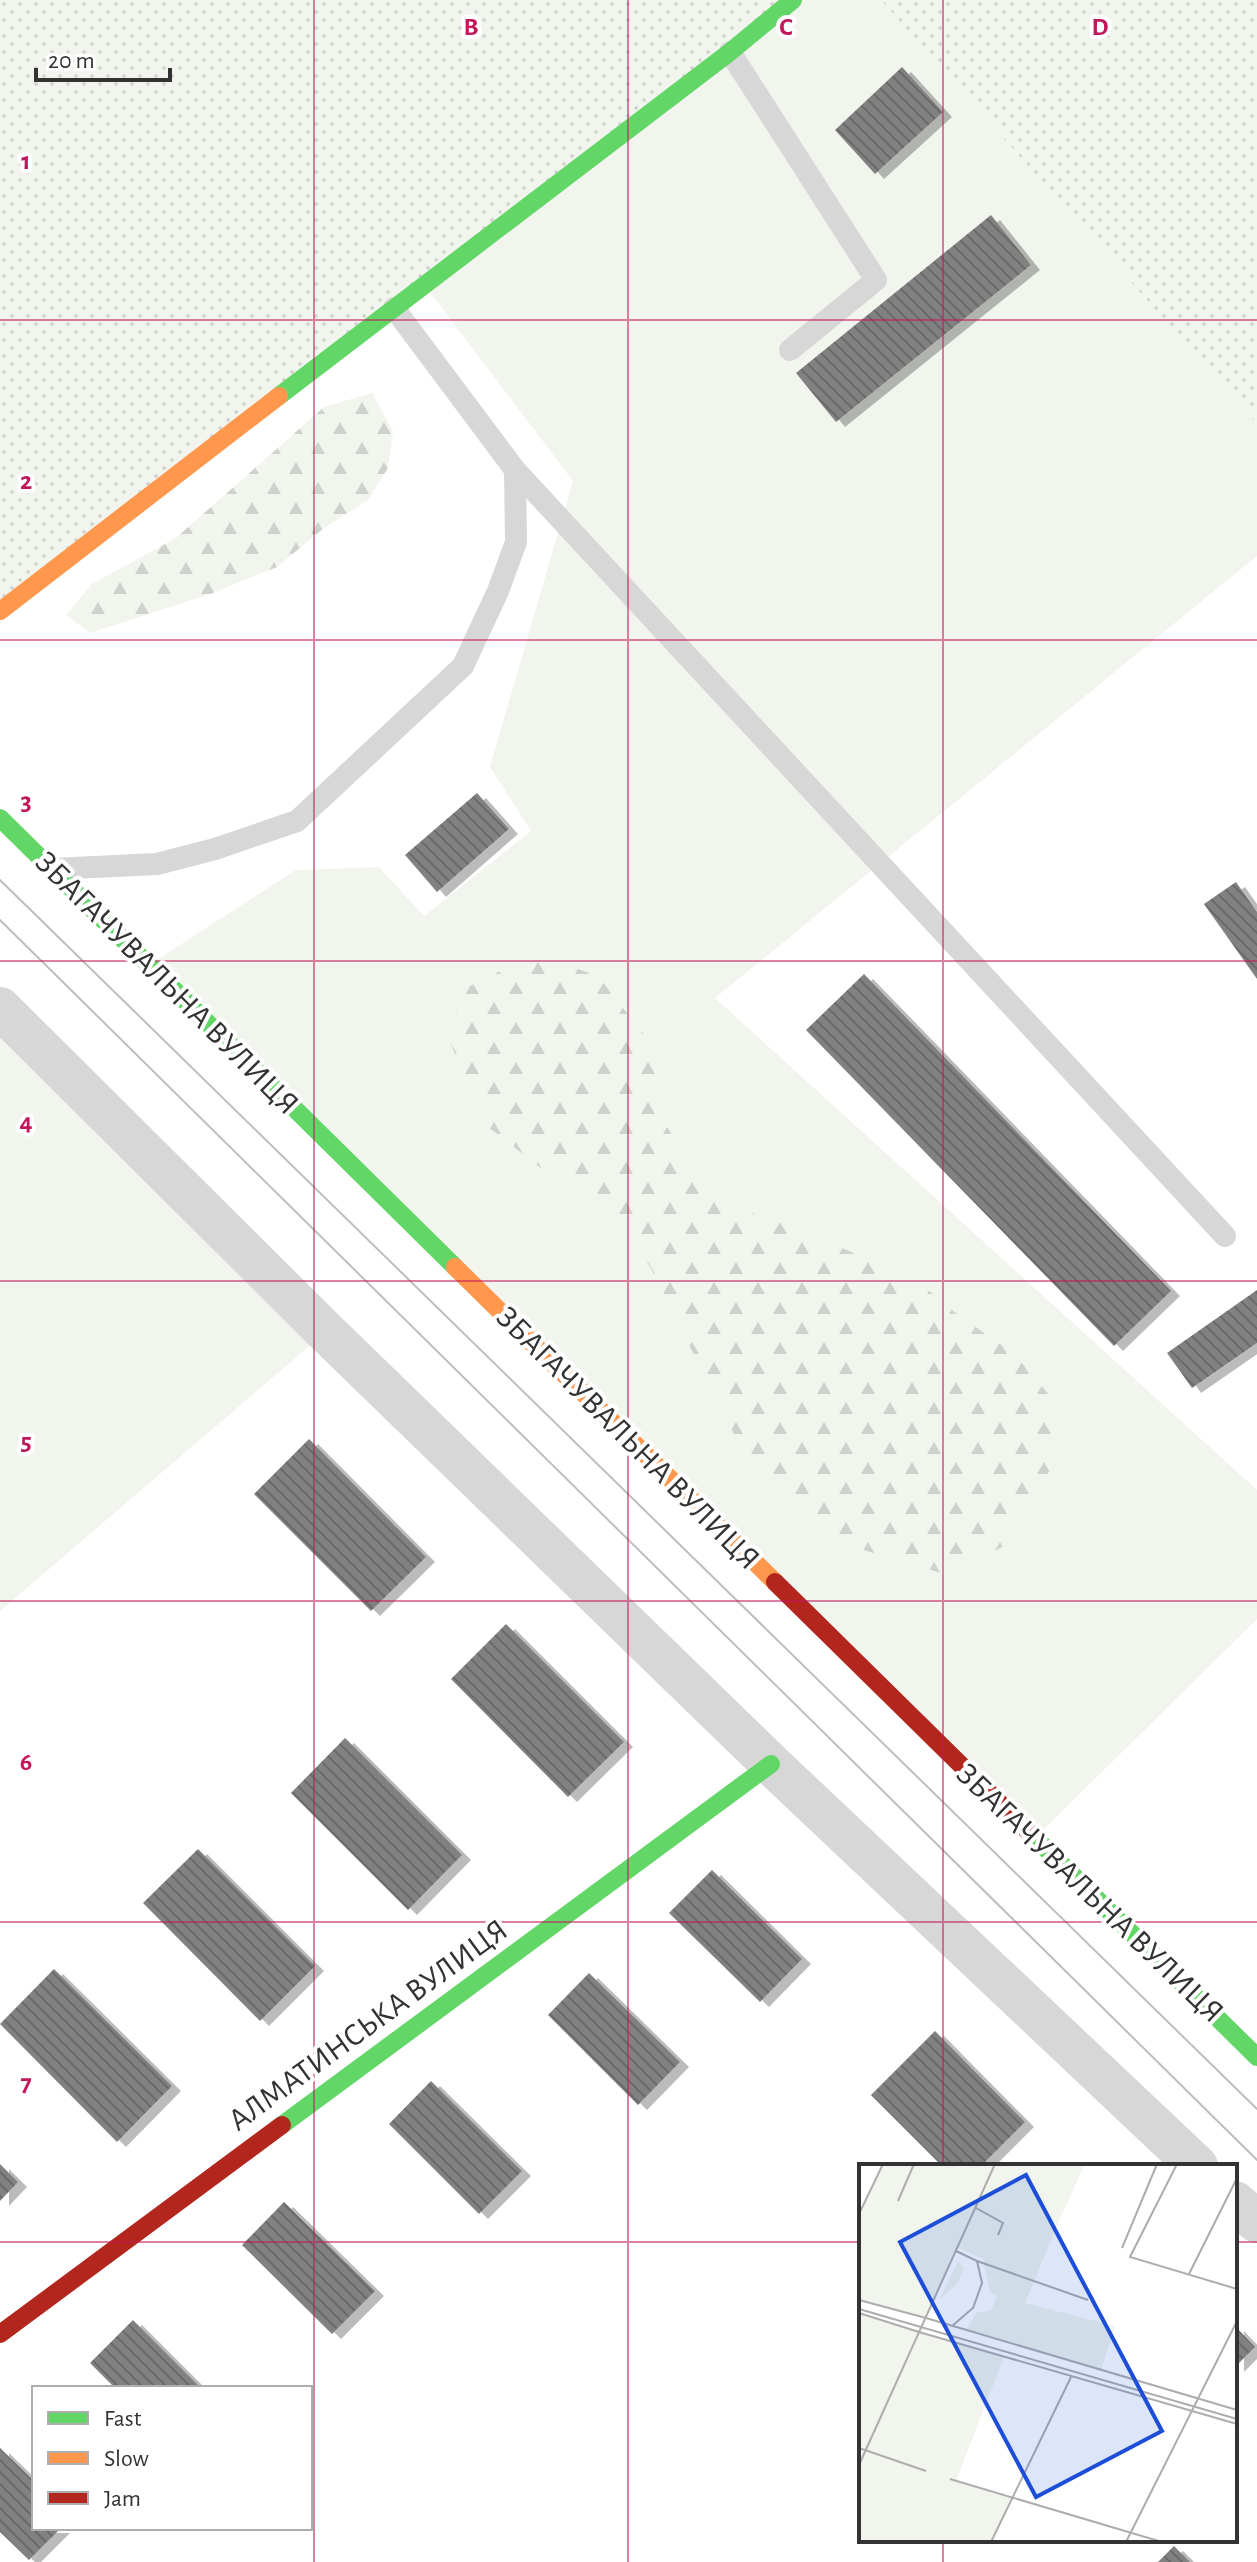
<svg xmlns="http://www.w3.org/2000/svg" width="1257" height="2562" font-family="'Alegreya Sans',sans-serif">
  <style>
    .grass { fill: #f1f5ed }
    .forest { fill: url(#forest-firs) }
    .garden { fill: url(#garden-dots) }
    .building { fill: url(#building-back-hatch); filter: url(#shadow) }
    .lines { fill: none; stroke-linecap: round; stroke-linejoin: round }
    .lane { stroke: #d7d7d7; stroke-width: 22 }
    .street { stroke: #d7d7d7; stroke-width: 42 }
    .fast { stroke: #63d668; stroke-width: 18 }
    .slow { stroke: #ff974d; stroke-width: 18 }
    .jam { stroke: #b3261e; stroke-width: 18 }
    .tram { stroke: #bebebe; stroke-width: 2 }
    .grid { fill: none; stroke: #c2185b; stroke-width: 2; stroke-opacity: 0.55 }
    .labels { text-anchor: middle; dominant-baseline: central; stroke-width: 8; stroke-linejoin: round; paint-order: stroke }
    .street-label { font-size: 32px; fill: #333; stroke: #fff }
    .inset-road { fill: none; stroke: #adadad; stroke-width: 2 }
    .view { fill: #1d4ed8; fill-opacity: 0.15; stroke: #1d4ed8; stroke-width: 4 }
    .inset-edge { fill: none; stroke: #333; stroke-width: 4 }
    .grid-label { font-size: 26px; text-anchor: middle; font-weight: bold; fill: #c2185b; stroke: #fff; stroke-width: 8; stroke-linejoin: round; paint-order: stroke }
  </style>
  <defs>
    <pattern id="forest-firs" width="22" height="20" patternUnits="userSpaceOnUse" patternTransform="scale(2)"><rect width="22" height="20" fill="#f1f5ed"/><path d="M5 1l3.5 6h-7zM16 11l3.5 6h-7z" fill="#cfd2cc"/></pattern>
    <pattern id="garden-dots" width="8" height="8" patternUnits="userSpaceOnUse" patternTransform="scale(2)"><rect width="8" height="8" fill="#f1f5ed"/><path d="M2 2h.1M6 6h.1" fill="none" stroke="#cfd2cc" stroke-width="1.8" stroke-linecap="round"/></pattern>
    <pattern id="building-back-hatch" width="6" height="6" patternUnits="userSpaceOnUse" patternTransform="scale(2)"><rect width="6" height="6" fill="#818181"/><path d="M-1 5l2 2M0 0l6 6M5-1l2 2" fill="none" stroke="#6a6a6a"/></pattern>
    <filter id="shadow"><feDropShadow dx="9" dy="5" stdDeviation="0" flood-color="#0004"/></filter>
  </defs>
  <rect width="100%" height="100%" fill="#fff"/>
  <g class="grass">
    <path d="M793,0h88l376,424v132l-542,442 542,492v129l-223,220 -885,-874 147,-95 83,-3 45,49 107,-85 -41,-64 83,-286 -149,-197z"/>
    <path d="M0,1008l326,324 -326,279z"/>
  </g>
  <g class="forest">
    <path d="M372,393l21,38 -5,37 -21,33 -43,27 -47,39 -64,26 -123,40 -24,-18 26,-31 84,-46 148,-131z"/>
    <path d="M535,954l63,22 54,69 14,80 45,73 83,30 120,50 44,37 55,38 38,44 9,55 -51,91 -58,33 -101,-30 -74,-59 -35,-39 -92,-183 -77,-73 -89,-69 -37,-91 24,-46z"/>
  </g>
  <g class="garden">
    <path d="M0,0h793l-793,611z"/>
    <path d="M881,0h376v424z"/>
  </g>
  <g class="building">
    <path d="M902,67l41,45 -68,62 -40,-44z"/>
    <path d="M991,215l40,50 -195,157 -40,-49z"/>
    <path d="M477,793l32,36 -72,63 -32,-37z"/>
    <path d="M1236,882l21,30v67l-53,-75z"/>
    <path d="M864,974l307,317 -57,55 -308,-316z"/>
    <path d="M1257,1290v53l-65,45 -25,-35z"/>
    <path d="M309,1439l117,118 -55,54 -117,-117z"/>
    <path d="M506,1624l118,118 -56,55 -117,-118z"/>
    <path d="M345,1738l117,117 -54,55 -117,-117z"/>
    <path d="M198,1849l117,117 -55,55 -117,-118z"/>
    <path d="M712,1870l90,89 -42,43 -91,-89z"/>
    <path d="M54,1969l118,117 -55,56 -117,-118z"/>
    <path d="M589,1973l91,89 -42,43 -90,-90z"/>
    <path d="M935,2031l90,91 -44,44h-39l-71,-71z"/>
    <path d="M431,2081l91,90 -43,43 -90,-90z"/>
    <path d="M0,2164l18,18 -18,19z"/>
    <path d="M284,2202l91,89 -43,43 -90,-89z"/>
    <path d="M133,2320l68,68h-86l-25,-25z"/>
    <path d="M1235,2326l20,21 -20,20z"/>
    <path d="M0,2448l34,33v47h27l-32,32 -29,-28z"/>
    <path d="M1174,2546l16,16h-32z"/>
  </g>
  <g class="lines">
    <g class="lane">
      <path d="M730,52l146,228 -86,70"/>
      <path d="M515,470l710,766"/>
      <path d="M53,869l104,-5 58,-15 82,-28 166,-155 35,-75 18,-49 -1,-72 -121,-162"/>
    </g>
    <g class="street">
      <path d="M0,1008l326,324 445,432 426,402"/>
      <path d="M1235,2202l22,20"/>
    </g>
    <g class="fast">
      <path d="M279,396l451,-344 63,-52"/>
      <path d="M0,818l455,449"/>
      <path d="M1030,1833l227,224"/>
      <path d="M282,2125l489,-361"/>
    </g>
    <g class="slow">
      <path d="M0,611l279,-215"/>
      <path d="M455,1267l320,315"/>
    </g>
    <g class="jam">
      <path d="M775,1582l255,251"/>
      <path d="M0,2334l282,-209"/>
    </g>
    <g class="tram">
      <path d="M0,880l1257,1229"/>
      <path d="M0,920l1257,1240"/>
    </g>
  </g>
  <path class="grid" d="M314,0v2562M628,0v2562M943,0v2166M0,320h1257M0,640h1257M0,961h1257M0,1281h1257M0,1601h1257M0,1922h1257M0,2242h861M1235,2242h22M943,2540v22"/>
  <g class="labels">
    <g class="street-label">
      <text transform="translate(167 983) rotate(45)">ЗБАГАЧУВАЛЬНА ВУЛИЦЯ</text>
      <text transform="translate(628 1438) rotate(45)">ЗБАГАЧУВАЛЬНА ВУЛИЦЯ</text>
      <text transform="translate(1090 1893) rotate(44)">ЗБАГАЧУВАЛЬНА ВУЛИЦЯ</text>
      <text transform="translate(368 2025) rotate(-36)">АЛМАТИНСЬКА ВУЛИЦЯ</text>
    </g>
  </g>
  <g transform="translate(859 2164)">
    <rect width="378" height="378" fill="#fff"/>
    <path d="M123,29l77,28 -34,82 90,23 -14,44 -135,-40 10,-17 15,-3 6,-13 -7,-5 -7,-33 -25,-11zM0,149l145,44 -48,124 -18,5 -8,-3 -4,-12 -67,-6z" fill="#f1f5ed"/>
    <path d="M99,97l6,7 -6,15 -18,16zM153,143l23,16 44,2 4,17 -16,9 -59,-23 -8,-13z" fill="#f1f5ed"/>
    <path d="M24,0h202l-26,57 -77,-28 -56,125 -67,-18v-86zM6,287l61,20 8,15 16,-7 63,18 -22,45h-132v-77z" fill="#f1f5ed"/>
    <path class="inset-road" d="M318,0l-47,93 107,32M39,37l16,-37M117,44l27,15 -5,12M0,50l24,-50M263,84l35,-84M118,97l111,39M330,110l48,-96M0,136l67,18M0,145l378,110M0,149l60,19M67,154l311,92M93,162l21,-18 9,-25 -5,-22 -21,-10M60,168l318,92M0,284l67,23M0,301l136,-301M91,315l212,63M132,378l80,-165M267,378l111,-221"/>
    <path class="view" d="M167,11l136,256 -126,66 -136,-255z"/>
    <rect width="378" height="378" class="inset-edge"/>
  </g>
  <g class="grid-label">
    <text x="471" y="35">B</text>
    <text x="786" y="35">C</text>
    <text x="1100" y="35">D</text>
    <text x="26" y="169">1</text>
    <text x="26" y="489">2</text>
    <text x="26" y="810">3</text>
    <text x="26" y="1130">4</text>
    <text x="26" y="1450">5</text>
    <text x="26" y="1770">6</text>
    <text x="26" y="2091">7</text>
  </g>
  <rect x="32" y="2386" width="280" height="144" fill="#ffffff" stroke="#adadad" stroke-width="2"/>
  <rect x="48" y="2412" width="40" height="12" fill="#63d668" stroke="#adadad" stroke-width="2"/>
  <text x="104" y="2426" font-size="24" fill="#333333">Fast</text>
  <rect x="48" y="2452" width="40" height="12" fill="#ff974d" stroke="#adadad" stroke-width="2"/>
  <text x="104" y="2466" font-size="24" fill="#333333">Slow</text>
  <rect x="48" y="2492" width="40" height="12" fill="#b3261e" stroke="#adadad" stroke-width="2"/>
  <text x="104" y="2506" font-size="24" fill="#333333">Jam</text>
  <path d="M36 68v12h134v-12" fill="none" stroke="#333333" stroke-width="4"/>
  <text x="48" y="68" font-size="24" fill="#333333" stroke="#ffffff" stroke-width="6" paint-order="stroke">20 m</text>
</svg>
